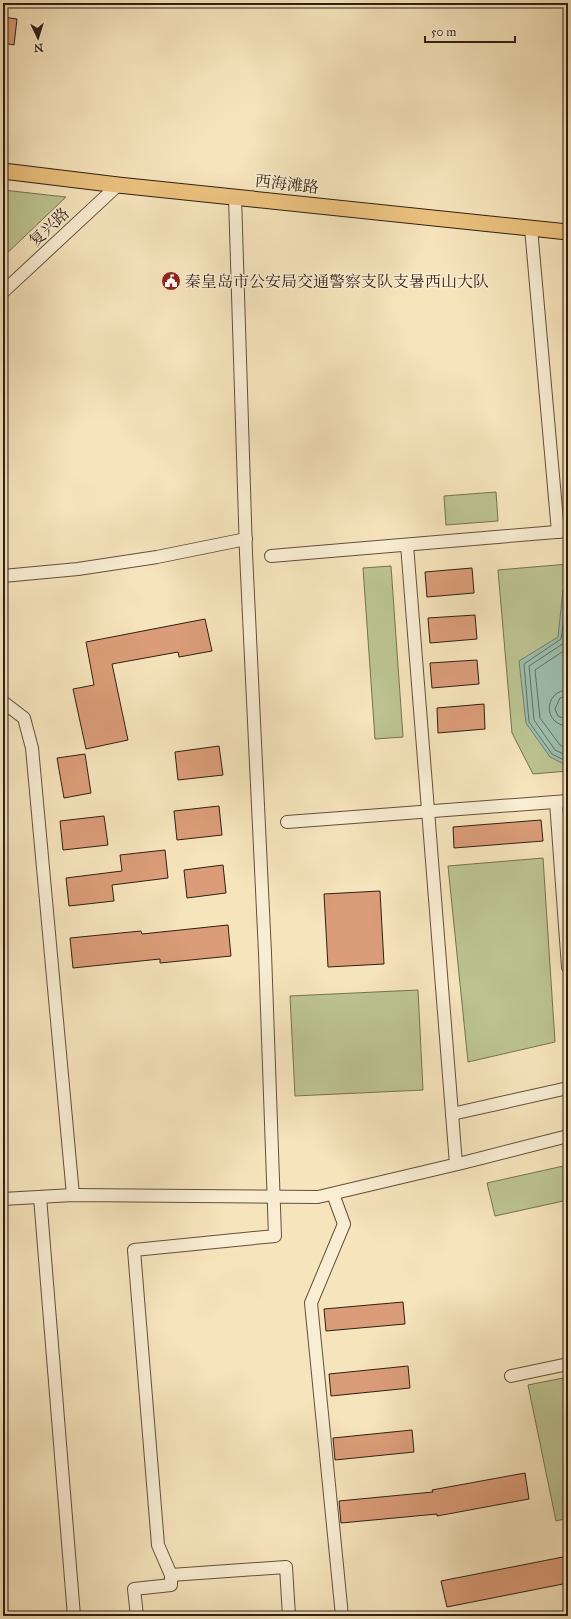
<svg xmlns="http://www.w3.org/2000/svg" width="571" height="1619" font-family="'IM FELL Great Primer','Noto Serif SC',serif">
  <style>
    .green { fill: #bcc491; stroke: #767252 }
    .water { fill: #9dbfae; stroke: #717f70 }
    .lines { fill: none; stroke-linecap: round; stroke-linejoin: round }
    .shore { stroke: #666f60; stroke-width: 1 }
    .building { fill: #db9d79; stroke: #2f1f13 }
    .minor-casing { stroke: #61503d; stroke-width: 14 }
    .major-casing { stroke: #2f1f13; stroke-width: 17 }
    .minor { stroke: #f9edd3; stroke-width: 12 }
    .major { stroke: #ebc27e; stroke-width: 15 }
    .labels { text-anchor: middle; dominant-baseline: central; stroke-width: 3; stroke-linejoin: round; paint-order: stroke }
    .street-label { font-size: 16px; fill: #2f1f13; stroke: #f9edd3 }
    .poi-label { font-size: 16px; fill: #2f1f13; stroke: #f9edd3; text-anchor: start }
  </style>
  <rect width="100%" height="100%" fill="#f6e4bc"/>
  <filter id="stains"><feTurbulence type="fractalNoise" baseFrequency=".005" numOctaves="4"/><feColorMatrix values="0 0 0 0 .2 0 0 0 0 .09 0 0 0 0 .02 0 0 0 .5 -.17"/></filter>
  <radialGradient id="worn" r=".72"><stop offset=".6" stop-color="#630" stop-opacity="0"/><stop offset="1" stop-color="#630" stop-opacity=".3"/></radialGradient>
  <g class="green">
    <path d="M3,190l63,7 -63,60z"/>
    <path d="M496,492l2,29 -52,4 -2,-29z"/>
    <path d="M568,564v207l-35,3 -21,-41 -14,-163z"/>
    <path d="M391,566l12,171 -28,2 -12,-171z"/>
    <path d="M543,858l12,184 -87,20 -20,-196z"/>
    <path d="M418,990l5,100 -128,6 -5,-100z"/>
    <path d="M568,1165v35l-73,16 -8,-33z"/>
    <path d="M568,1377v141l-12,3 -28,-136z"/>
  </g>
  <path class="water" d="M568,584v118l-5,7 5,3v54l-18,-9 -24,-34 -7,-62 39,-24 5,-47z"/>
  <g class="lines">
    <g class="shore">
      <path d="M568,590l-7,49 -37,25 5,58 23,32 16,8"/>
      <path d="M568,626l-2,13 -2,4 -35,23 5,54 21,30 13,6"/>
      <path d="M568,648l-33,22 5,48 20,27 8,4"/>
      <path d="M568,690c-24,0 -26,35 0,36"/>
      <path d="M568,696l-8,2 -5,11 3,7 10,4"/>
    </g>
  </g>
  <g class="building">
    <path d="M3,17l14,2 -3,26 -11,-2z"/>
    <path d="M472,568l2,25 -47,4 -2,-25z"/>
    <path d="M475,615l2,24 -47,4 -2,-25z"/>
    <path d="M205,619l7,32 -33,6 -1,-5 -66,12 16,76 -42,9 -13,-60 21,-4 -8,-43z"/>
    <path d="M477,660l2,24 -47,4 -2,-25z"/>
    <path d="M484,704l1,25 -47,4 -1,-25z"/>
    <path d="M219,746l4,29 -45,5 -3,-28z"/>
    <path d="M85,754l6,39 -27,5 -7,-40z"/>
    <path d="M219,806l3,29 -45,5 -3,-29z"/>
    <path d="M104,816l4,29 -45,5 -3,-29z"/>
    <path d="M541,820l2,21 -89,7 -1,-21z"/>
    <path d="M165,850l3,28 -56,7 2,16 -45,5 -3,-28 56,-7 -2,-16z"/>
    <path d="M223,865l3,28 -39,5 -3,-28z"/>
    <path d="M380,891l4,73 -56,3 -4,-73z"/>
    <path d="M228,925l3,31 -71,7v-4l-87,9 -3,-30 71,-7 1,3z"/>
    <path d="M403,1302l2,22 -79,7 -2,-22z"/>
    <path d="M408,1366l2,22 -79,8 -2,-22z"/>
    <path d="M412,1430l2,22 -79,8 -2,-22z"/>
    <path d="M525,1473l4,26 -92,17v-2l-96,9 -2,-22 94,-9 -1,-2z"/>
    <path d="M568,1556v27l-121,24 -6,-26z"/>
  </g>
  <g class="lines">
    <defs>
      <g id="minor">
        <path d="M531,228l27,304"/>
        <path d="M3,292l115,-107"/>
        <path d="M407,545l49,619"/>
        <path d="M271,556l297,-25"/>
        <path d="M3,576l75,-7 79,-12 89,-18"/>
        <path d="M3,702l21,16 8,30 41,447"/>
        <path d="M556,802l12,165"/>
        <path d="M287,822l281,-21"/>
        <path d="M452,1114l116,-26"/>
        <path d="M333,1194l11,30 -33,79 31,313"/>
        <path d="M40,1197l34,419"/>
        <path d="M3,1199l70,-4 245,2 144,-34 106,-27"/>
        <path d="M511,1376l57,-12"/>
        <path d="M171,1575l115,-8 3,49"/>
        <path d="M137,1616l-3,-27 37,-4v-10l-13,-30 -24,-295 141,-14 -10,-283 -19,-400 -11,-356"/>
      </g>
      <path id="major" d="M3,171l115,14 450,47"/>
    </defs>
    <use href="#minor" class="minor-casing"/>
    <use href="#major" class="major-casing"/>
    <use href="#minor" class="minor"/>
    <use href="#major" class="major"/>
  </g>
  <defs>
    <symbol id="civic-disc" viewBox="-11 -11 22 22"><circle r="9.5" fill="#8f2418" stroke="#f9edd3"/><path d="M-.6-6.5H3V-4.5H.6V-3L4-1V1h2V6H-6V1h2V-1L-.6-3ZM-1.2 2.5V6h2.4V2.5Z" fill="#fff"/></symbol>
  </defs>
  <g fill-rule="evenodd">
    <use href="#civic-disc" x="160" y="270" width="22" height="22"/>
  </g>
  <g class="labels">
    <g class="street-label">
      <text transform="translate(287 184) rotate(6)">西海滩路</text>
      <text transform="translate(49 227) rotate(-43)">复兴路</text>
    </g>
    <g class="poi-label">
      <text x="185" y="281">秦皇岛市公安局交通警察支队支暑西山大队</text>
    </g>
  </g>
  <rect width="571" height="1619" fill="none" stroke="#f6e4bc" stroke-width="16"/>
  <rect x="4" y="4" width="563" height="1611" fill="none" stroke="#2f1f13" stroke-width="2"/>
  <rect x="8" y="8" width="555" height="1603" fill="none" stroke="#2f1f13"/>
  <g transform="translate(38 38) rotate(176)" stroke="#f9edd3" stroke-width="3" paint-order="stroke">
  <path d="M0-3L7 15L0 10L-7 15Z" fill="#2f1f13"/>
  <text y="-6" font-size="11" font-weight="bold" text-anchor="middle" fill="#2f1f13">N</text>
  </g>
  <path d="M425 36v6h90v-6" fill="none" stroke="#2f1f13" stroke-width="2"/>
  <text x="431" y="36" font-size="12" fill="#2f1f13" stroke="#f9edd3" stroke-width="3" paint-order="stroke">50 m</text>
  <rect width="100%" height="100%" filter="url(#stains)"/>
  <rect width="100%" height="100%" fill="url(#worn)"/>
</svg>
